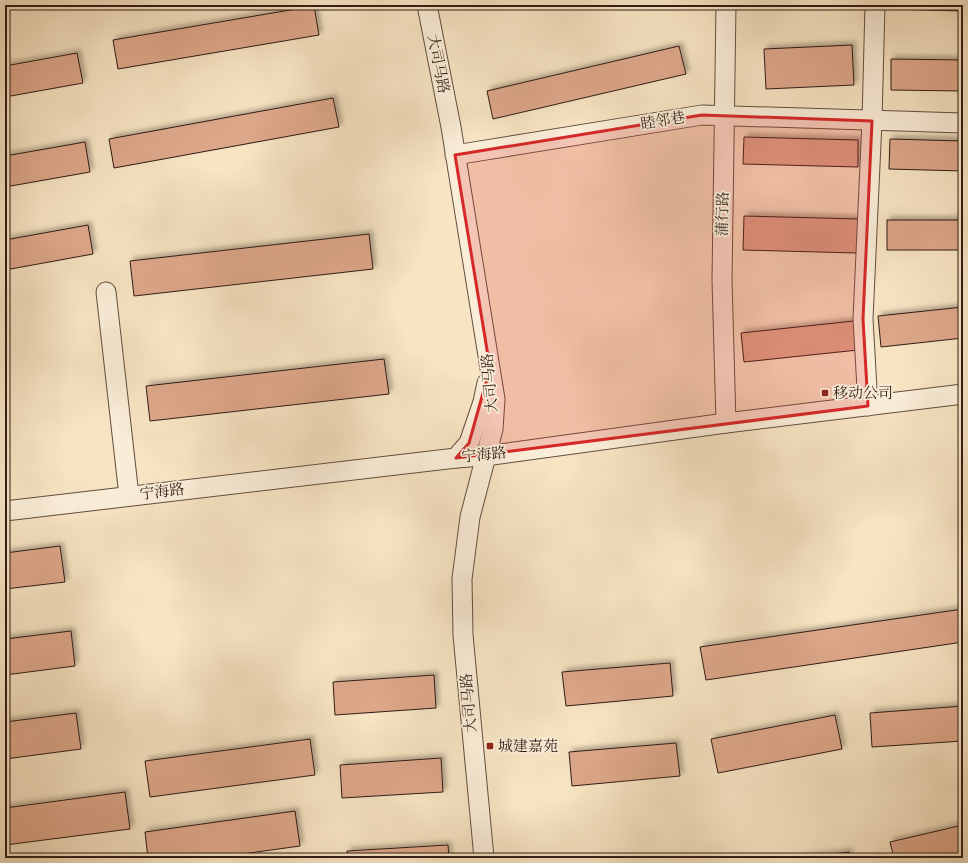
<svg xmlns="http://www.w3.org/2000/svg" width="968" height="863" font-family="'IM FELL Double Pica','Noto Serif SC',serif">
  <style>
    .building { fill: #dda78a; stroke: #311c15; filter: url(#shadow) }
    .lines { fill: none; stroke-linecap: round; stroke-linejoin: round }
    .minor-casing { stroke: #624e40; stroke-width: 21 }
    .minor { stroke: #faedd8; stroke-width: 19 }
    .marked { fill: #d62828; fill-opacity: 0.2; stroke: #d62828; stroke-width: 3; stroke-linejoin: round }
    .poi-dot { fill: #8f2418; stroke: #faedd8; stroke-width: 1.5 }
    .labels { text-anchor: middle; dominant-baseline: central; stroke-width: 3.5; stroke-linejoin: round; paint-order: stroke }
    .street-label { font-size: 15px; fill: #311c15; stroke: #faedd8 }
    .poi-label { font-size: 15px; fill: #311c15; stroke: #faedd8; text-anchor: start }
  </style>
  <defs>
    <filter id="shadow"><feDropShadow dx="3.5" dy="-3.5" stdDeviation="2" flood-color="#0004"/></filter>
  </defs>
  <rect width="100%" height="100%" fill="#f7e4c3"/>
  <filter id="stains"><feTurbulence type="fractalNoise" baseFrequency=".005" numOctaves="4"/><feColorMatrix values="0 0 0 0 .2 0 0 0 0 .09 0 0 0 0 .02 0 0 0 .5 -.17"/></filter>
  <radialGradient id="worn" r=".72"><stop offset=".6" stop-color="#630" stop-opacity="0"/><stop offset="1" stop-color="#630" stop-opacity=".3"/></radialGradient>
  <g class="building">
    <path d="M890,5h73v6l-73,-2z"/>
    <path d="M314,6l5,29 -201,34 -5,-29z"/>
    <path d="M852,45l2,40 -88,4 -2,-40z"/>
    <path d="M679,46l7,28 -193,45 -6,-28z"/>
    <path d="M77,53l6,30 -78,14v-31z"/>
    <path d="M891,59l72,1v31l-72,-1z"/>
    <path d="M333,98l6,29 -225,41 -5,-29z"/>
    <path d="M744,137l114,3v27l-115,-3z"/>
    <path d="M890,139l73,2v30l-74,-2z"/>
    <path d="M85,142l5,30 -85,15v-31z"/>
    <path d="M744,216l114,3 -1,34 -114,-3z"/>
    <rect x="887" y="220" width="76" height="30"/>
    <path d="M88,225l5,29 -88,16v-30z"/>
    <path d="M369,234l4,35 -239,27 -4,-35z"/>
    <path d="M963,307v31l-82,9 -3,-31z"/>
    <path d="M854,321l4,29 -114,12 -3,-29z"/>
    <path d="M384,359l5,35 -239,27 -4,-35z"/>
    <path d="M60,546l5,36 -60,7v-36z"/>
    <path d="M963,609v33l-257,38 -6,-33z"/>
    <path d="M71,631l4,35 -70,9v-36z"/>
    <path d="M670,663l3,33 -107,10 -4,-34z"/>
    <path d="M434,675l2,33 -101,7 -2,-33z"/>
    <path d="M963,706v35l-91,6 -2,-34z"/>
    <path d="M76,713l5,36 -76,10v-37z"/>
    <path d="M835,715l7,34 -124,24 -7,-34z"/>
    <path d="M310,739l5,36 -165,22 -5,-36z"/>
    <path d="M676,743l4,33 -108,10 -3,-34z"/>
    <path d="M441,758l2,34 -101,6 -2,-33z"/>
    <path d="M125,792l5,37 -125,16v-37z"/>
    <path d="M295,811l5,35 -87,12h-65l-3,-26z"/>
    <path d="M963,825v33h-69l-4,-16z"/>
    <path d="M448,845l1,13h-101l-1,-7z"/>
    <path d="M849,852l1,6h-55z"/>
  </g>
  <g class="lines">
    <defs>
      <g id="minor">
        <path d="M427,5l24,122 44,272 -2,30 -23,88 -8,62 1,56 21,223"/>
        <path d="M455,155l247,-40 261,8"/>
        <path d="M106,292l23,204"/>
        <path d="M868,406l-5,-87 9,-198 3,-116"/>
        <path d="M726,423l-4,-143 4,-275"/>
        <path d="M456,458l13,-15 14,-41 4,-19"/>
        <path d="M5,511l451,-53 29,-2 241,-33 237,-29"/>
      </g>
    </defs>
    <use href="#minor" class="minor-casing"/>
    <use href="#minor" class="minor"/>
  </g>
  <path class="marked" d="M702,115l170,6 -9,198 5,87 -412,52 13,-15 21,-75 -35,-213z"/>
  <g class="poi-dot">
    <rect x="821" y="389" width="8" height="8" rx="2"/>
    <rect x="486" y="742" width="8" height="8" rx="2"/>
  </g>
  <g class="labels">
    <g class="street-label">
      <text transform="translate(438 64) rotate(79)">大司马路</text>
      <text transform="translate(663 121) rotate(-9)">睦邻巷</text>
      <text transform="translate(723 214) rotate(-89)">蒲行路</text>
      <text transform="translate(490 383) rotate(-95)">大司马路</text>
      <text transform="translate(484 455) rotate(-6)">宁海路</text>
      <text transform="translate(162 492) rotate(-7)">宁海路</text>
      <text transform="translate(469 703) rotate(-95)">大司马路</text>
    </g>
    <g class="poi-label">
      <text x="833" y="393">移动公司</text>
      <text x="498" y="746">城建嘉苑</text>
    </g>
  </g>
  <rect width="968" height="863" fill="none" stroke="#f7e4c3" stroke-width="20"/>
  <rect x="6" y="6" width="956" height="851" fill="none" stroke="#311c15" stroke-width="2"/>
  <rect x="10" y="10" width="948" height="843" fill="none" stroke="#311c15"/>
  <rect width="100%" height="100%" filter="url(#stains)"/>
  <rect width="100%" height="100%" fill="url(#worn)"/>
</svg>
